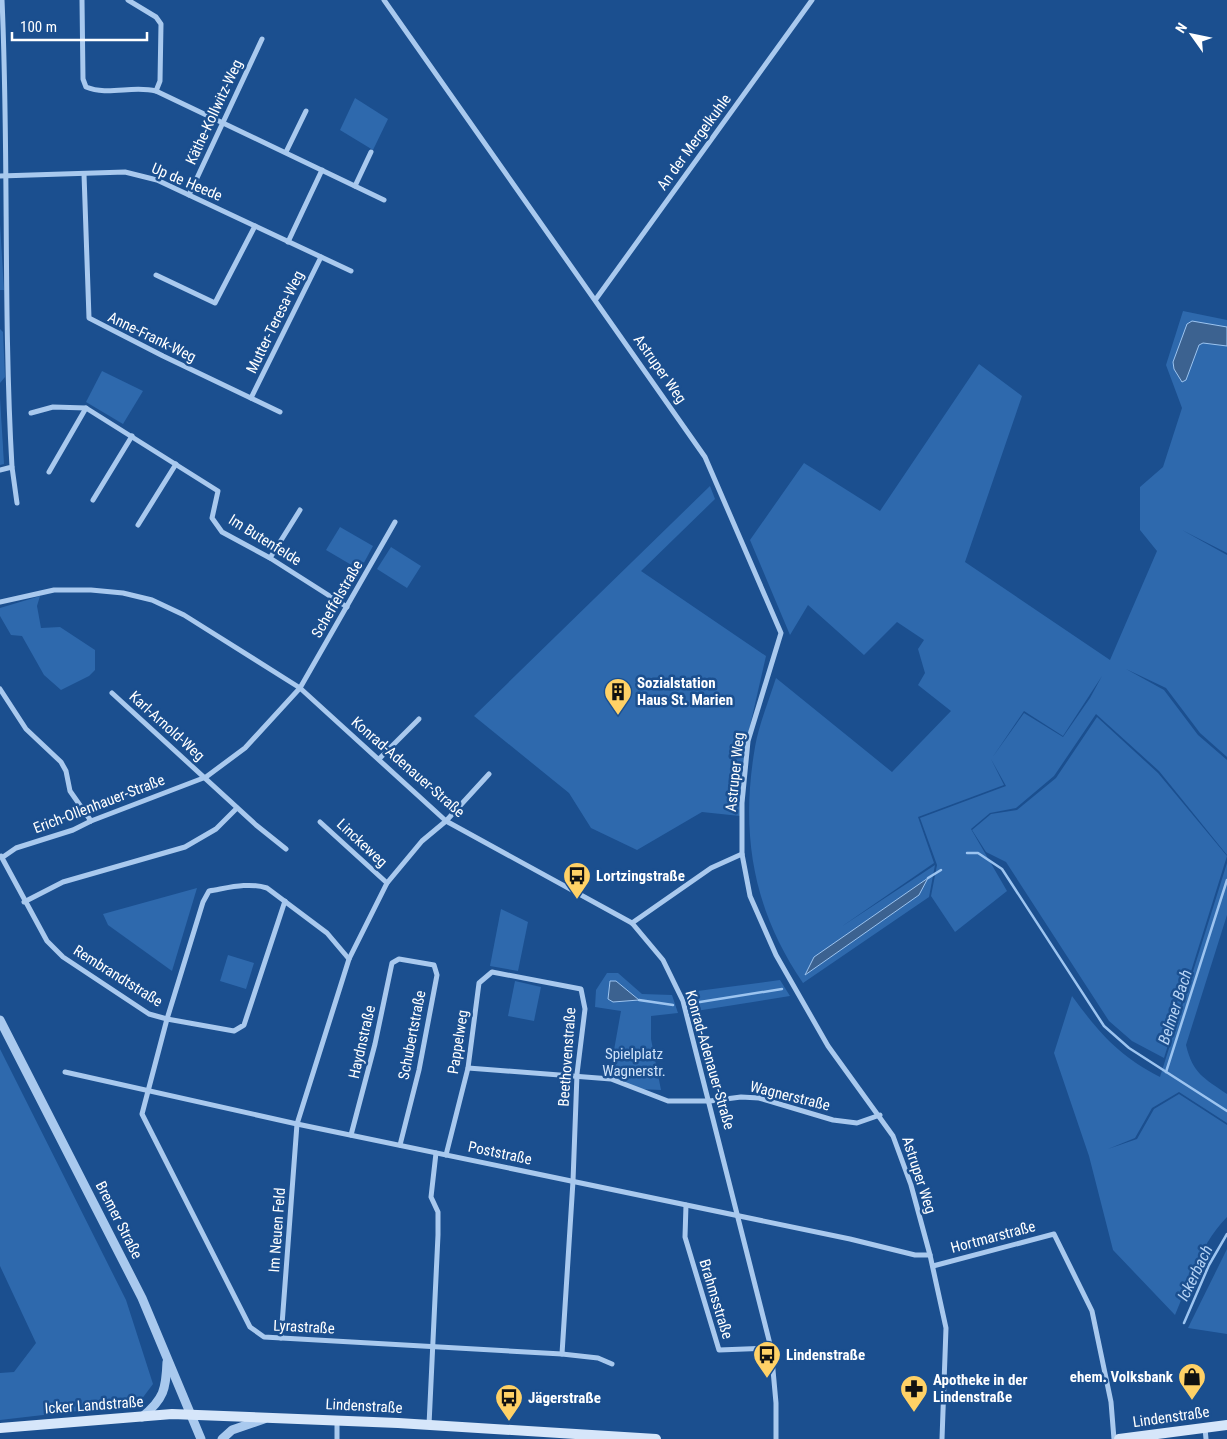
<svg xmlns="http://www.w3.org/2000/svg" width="1227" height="1439" font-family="'Roboto Condensed',sans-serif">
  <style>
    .green { fill: #2e69ad; fill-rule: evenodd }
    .water { fill: #3c6290; stroke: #9cc4f0 }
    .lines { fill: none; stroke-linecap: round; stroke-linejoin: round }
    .stream { stroke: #9cc4f0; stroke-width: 2.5 }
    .minor { stroke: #a9c9ee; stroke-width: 5 }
    .tertiary { stroke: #a9c9ee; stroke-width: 9 }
    .secondary { stroke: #d6e6fa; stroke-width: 10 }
    .labels { text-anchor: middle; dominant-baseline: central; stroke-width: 5; stroke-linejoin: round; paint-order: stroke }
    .street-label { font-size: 15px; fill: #fff; stroke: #1b4f8f }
    .poi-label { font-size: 15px; font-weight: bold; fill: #fff; stroke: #1b4f8f; text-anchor: start }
    .park-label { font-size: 15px; fill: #cfe3fa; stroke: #1b4f8f }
    .water-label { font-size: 16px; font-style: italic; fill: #b5d3f5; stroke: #1b4f8f }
  </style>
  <rect width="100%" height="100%" fill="#1b4f8f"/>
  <g class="green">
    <path d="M355,98l33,21 -15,31 -33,-20z"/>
    <path d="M0,224l4,66h-4z"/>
    <path d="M1183,311l44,9v233l-45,-23 45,25v202l-27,-24 -34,-45 -40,-19 38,21 34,45 29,25v95l-68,-84 -63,-57 -42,62 -38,32 -26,5 -19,16 36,62 -52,41 -24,-36 6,-31 -17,-47 86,-32 -15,-27 13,26 -86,32 16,46 -93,64 94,-62 -6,32 -126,86c-50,-73 -63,-149 -48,-236 4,-23 14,-47 21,-69l116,94 59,-61 -33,-26 7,-12 -7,-24 6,-9 -27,-18 -33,33 -56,-50 -18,30 -40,-95 54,-77 76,48 99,-147 43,32 -57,166 145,98 47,-109 -17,-21v-43l23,-20 19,-59 -16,-43zM1102,676l-12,22 -27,39 -39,-24 -32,45 32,-47 39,25z"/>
    <path d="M0,329l3,3 2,45 -5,6z"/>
    <path d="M102,371l41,20 -20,33 -37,-22z"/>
    <path d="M0,398l4,66 -4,1z"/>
    <path d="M710,486l5,13 -74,72 125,85 -19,83 -7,77 -38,-4 -65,38 -46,-22 -22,-35 -95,-77z"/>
    <path d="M340,527l33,19 -13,24 -34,-20z"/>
    <path d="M391,547l30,19 -14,22 -30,-19z"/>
    <path d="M40,596l-3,10 4,22 19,-1 35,23v20l-6,6 -28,14 -17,-15 -22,-39 -11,-1 -11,-19v-8z"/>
    <path d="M1097,717l61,56 69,83 -63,202 -32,-17 -23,-20 -103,-159 -20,-10 -14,-22 19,-16 26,-4 39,-32z"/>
    <path d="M1227,863v52l-41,130c7,29 18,33 41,49v29l-48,-31 -27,16 -17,30 -27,11 29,-10 17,-30 25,-15 48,31v92c-26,26 -38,65 -52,98l-62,-65 -24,-94 -35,-103 18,-57c27,37 47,60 88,81z"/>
    <path d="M197,888l-25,83 -64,-46 -5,-11z"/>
    <path d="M501,909l27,13 -10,49 -28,-5z"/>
    <path d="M228,955l26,8 -8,26 -26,-8z"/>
    <path d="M607,973h11l24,21 30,1 6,18 -27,3v23l10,51 -23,-1 -29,-11 12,-67 -26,-4 1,-17z"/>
    <path d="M780,980l10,16 -94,15 -6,-19z"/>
    <path d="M515,981l26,6 -7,34 -26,-5z"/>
    <path d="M0,1049l126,251 27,84 -15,20 -138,16v-47l14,-1 22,-29 -36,-77z"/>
    <path d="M1227,1249v85l-39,-6z"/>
  </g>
  <g class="water">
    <path d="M1192,321l35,6v19l-24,-3 -4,2 -13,35 -4,2 -8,-13 -1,-7 14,-38z"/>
    <path d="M928,878l-9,17 -114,80 9,-18z"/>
    <path d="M610,981h6l23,19 -26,2 -5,-3z"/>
  </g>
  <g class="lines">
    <g class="stream">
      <path d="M967,853h11l24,16 102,157 25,22 98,63"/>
      <path d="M928,878l13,-8"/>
      <path d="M639,1000l34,5"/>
      <path d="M700,1002l82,-13"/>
      <path d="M1166,1072l61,-192"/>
      <path d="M1184,1323l25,-58 18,-31"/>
    </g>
    <g class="minor">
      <path d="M82,0l1,79 3,8c22,9 47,-2 70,4l228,109"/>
      <path d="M128,0l28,17 5,7 -1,57 -4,10"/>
      <path d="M384,0l321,457 76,176 -33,108 -6,62v51l8,42 26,59 52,91 65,90 18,49 19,70 16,73 -4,111"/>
      <path d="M286,152l20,-41"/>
      <path d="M84,174l5,144 74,38 117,56"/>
      <path d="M0,176l125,-4 32,8 194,91"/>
      <path d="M355,186l16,-34"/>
      <path d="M189,195l73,-156"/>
      <path d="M288,242l34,-72"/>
      <path d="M156,275l59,28 40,-77"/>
      <path d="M596,299l216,-299"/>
      <path d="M251,398l70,-141"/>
      <path d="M31,413l22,-6 33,1 132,83 -6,27 10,14 48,26 77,49"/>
      <path d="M12,467l5,36"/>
      <path d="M0,470l12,-3c-9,-156 -3,-311 -10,-467"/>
      <path d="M49,472l37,-64"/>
      <path d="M93,500l39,-64"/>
      <path d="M138,525l38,-61"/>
      <path d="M270,558l30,-48"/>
      <path d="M0,602l54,-12h37l32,3 29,7 32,15 116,73 146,133 186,102 31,37 20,41 88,347 5,55v36"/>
      <path d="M0,689l26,40 35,33 5,9 4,20 21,30"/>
      <path d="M112,693l144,132 30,24"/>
      <path d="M379,759l40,-40"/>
      <path d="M320,822l67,61"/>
      <path d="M1,856l46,85 16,16 86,57 18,5 67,12 10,-6 41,-124"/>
      <path d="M3,857l13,-9 57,-18 18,-9 115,-44 39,-29 55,-60 95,-166"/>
      <path d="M24,902l39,-20 122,-35 31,-18 21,-21"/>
      <path d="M632,923l79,-55 31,-14"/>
      <path d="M349,959l-22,-26 -60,-45c-19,-6 -39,0 -58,3l-6,11 -36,117 -25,95 108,213 14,10 298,17 36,4 14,6"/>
      <path d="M468,1068l143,11 57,22h42l31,-4 18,1 74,22 24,3 23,-8"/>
      <path d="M65,1072l232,52 553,115 65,16h15"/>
      <path d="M351,1135l24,-91 17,-81 7,-4 35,6 3,10 -18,95 -19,75"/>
      <path d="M446,1155l22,-87 11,-85 13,-11 89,17 4,20 -8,65 -4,107 -11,173"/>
      <path d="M686,1205l-1,32 34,113 52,-2"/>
      <path d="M933,1266l121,-32 38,77 19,91 3,37"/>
      <path d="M281,1338l16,-214 52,-165 38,-76 35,-42 24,-20 43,-47"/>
      <path d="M429,1425l9,-190v-23l-7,-15 5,-44"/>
      <path d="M1205,1428l1,11"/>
      <path d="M337,1439v-19"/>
    </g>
    <g class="tertiary">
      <path d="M0,1020l142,278 59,141"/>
      <path d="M142,1417c22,-18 24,-28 25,-55"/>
      <path d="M222,1439l10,-9 32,-11"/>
    </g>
    <g class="secondary">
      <path d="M0,1428l172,-14 226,9 258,16"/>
      <path d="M1119,1439l108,-14"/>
    </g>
  </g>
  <defs>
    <symbol id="building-pin" viewBox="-11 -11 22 30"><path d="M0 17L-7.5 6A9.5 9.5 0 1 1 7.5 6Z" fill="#ffd166" stroke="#1b4f8f"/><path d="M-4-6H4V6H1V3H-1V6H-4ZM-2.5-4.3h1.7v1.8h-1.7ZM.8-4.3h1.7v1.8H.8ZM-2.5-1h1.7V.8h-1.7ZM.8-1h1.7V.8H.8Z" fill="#111"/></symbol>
    <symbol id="bus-pin" viewBox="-11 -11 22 30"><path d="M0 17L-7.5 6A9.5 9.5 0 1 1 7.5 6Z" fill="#ffd166" stroke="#1b4f8f"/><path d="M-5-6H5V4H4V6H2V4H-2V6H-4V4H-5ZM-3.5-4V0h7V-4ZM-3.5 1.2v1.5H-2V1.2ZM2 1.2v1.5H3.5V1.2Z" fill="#111"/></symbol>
    <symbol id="shop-pin" viewBox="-11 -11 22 30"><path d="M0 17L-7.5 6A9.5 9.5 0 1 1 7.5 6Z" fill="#ffd166" stroke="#1b4f8f"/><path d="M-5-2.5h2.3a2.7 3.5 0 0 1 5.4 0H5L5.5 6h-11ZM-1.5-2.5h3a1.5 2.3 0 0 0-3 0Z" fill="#111"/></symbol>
    <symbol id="pharmacy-pin" viewBox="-11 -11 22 30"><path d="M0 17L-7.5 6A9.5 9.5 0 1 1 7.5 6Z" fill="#ffd166" stroke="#1b4f8f"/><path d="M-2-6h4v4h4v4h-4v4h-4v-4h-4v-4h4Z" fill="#111"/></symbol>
  </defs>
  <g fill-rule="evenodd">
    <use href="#building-pin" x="602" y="676" width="32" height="43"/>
    <use href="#bus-pin" x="561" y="860" width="32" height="43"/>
    <use href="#bus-pin" x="751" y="1339" width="32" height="43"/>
    <use href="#shop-pin" x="1176" y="1361" width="32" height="43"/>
    <use href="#pharmacy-pin" x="898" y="1373" width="32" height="43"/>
    <use href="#bus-pin" x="493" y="1382" width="32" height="43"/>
  </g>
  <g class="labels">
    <g class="street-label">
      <text transform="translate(214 112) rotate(-65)">Käthe-Kollwitz-Weg</text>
      <text transform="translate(694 142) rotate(-54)">An der Mergelkuhle</text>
      <text transform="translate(187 182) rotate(23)">Up de Heede</text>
      <text transform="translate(275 322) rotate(-64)">Mutter-Teresa-Weg</text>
      <text transform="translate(152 337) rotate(26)">Anne-Frank-Weg</text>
      <text transform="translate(660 369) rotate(55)">Astruper Weg</text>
      <text transform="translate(265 540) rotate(32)">Im Butenfelde</text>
      <text transform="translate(337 599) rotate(-60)">Scheffelstraße</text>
      <text transform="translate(167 726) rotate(42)">Karl-Arnold-Weg</text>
      <text transform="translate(408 767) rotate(41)">Konrad-Adenauer-Straße</text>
      <text transform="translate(735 772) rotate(-84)">Astruper Weg</text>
      <text transform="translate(99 804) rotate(-21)">Erich-Ollenhauer-Straße</text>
      <text transform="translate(362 843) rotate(43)">Linckeweg</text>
      <text transform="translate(118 976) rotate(32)">Rembrandtstraße</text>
      <text transform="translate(412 1035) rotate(-79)">Schubertstraße</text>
      <text transform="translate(362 1042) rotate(-77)">Haydnstraße</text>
      <text transform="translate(458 1042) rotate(-81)">Pappelweg</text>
      <text transform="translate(567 1057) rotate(-86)">Beethovenstraße</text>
      <text transform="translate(710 1060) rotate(74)">Konrad-Adenauer-Straße</text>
      <text transform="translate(790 1096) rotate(14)">Wagnerstraße</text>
      <text transform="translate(500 1153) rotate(12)">Poststraße</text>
      <text transform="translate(919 1175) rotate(72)">Astruper Weg</text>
      <text transform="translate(119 1220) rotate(63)">Bremer Straße</text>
      <text transform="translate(277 1230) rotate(-86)">Im Neuen Feld</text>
      <text transform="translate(993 1237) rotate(-15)">Hortmarstraße</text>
      <text transform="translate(716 1299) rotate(73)">Brahmsstraße</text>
      <text transform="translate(304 1327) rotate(3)">Lyrastraße</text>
      <text transform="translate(94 1405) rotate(-4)">Icker Landstraße</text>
      <text transform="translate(364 1406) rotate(3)">Lindenstraße</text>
      <text transform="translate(1171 1417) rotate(-8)">Lindenstraße</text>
    </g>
    <g class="poi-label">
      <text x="637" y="683">Sozialstation<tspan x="637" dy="17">Haus St. Marien</tspan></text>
      <text x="596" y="876">Lortzingstraße</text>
      <text x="786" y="1355">Lindenstraße</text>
      <text x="1173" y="1377" text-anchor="end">ehem. Volksbank</text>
      <text x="933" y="1380">Apotheke in der<tspan x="933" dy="17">Lindenstraße</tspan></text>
      <text x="528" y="1398">Jägerstraße</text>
    </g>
    <g class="park-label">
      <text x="634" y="1054">Spielplatz<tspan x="634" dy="17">Wagnerstr.</tspan></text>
    </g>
    <g class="water-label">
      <text transform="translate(1175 1007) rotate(-72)">Belmer Bach</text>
      <text transform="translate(1195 1273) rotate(-64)">Ickerbach</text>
    </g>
  </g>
  <g transform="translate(1192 35) rotate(303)" stroke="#1b4f8f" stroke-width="4" paint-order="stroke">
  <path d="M0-4L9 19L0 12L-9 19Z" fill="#ffffff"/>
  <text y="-8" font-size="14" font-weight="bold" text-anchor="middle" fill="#ffffff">N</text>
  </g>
  <path d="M12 32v8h135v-8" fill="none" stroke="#ffffff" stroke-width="2.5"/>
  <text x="20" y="32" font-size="15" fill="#ffffff" stroke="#1b4f8f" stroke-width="4" paint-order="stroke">100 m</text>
</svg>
